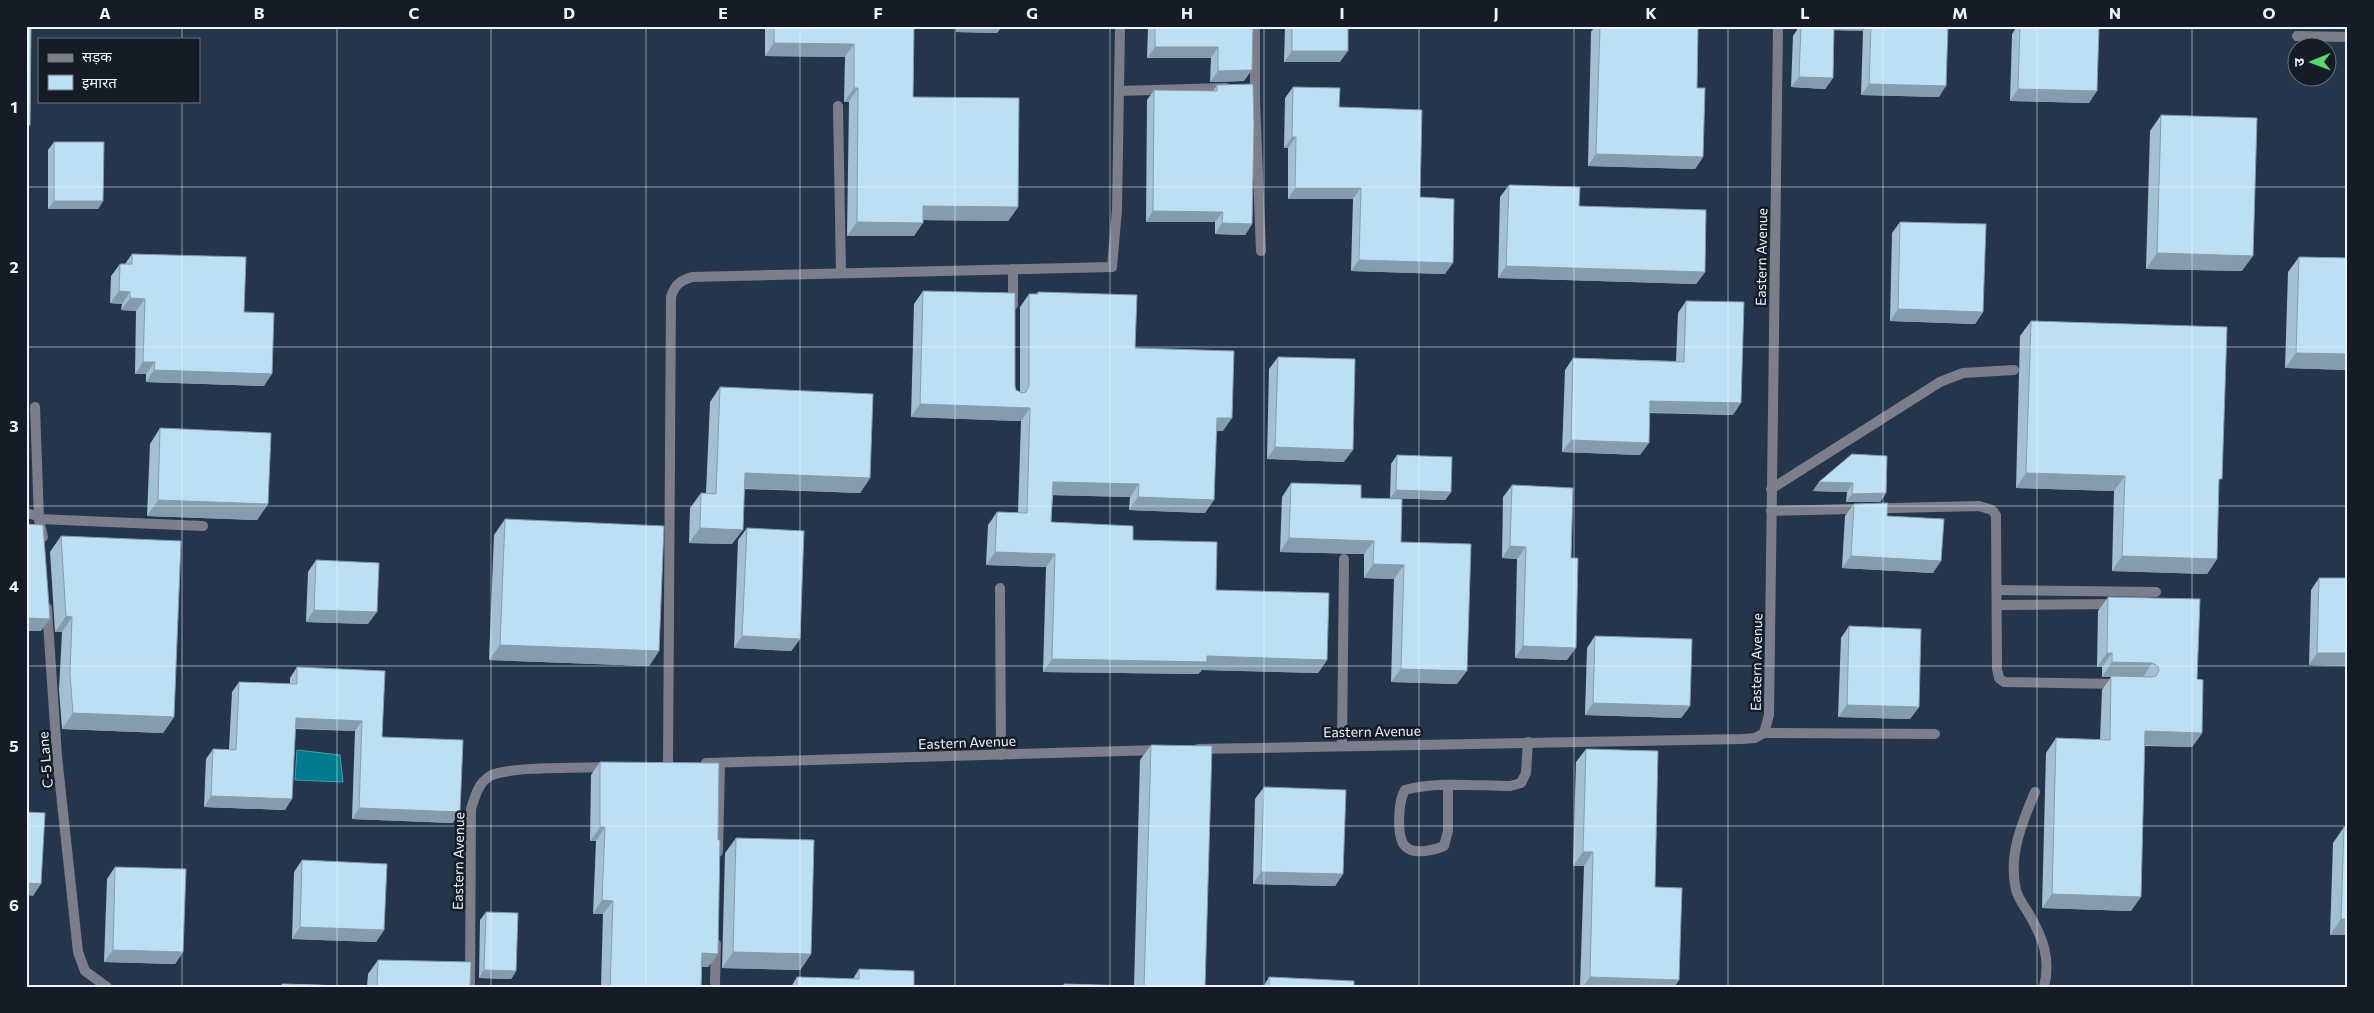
<svg xmlns="http://www.w3.org/2000/svg" width="2374" height="1013" font-family="Commissioner,'Noto Sans Devanagari',sans-serif">
  <style>
    .water { fill: #007a8c; stroke: #479fae }
    .lines { fill: none; stroke-linecap: round; stroke-linejoin: round }
    .service { stroke: #7c7e8c; stroke-width: 10 }
    .minor { stroke: #7c7e8c; stroke-width: 10 }
    .wall { fill: #a3c0d2 }
    .shaded-wall { fill: #849cab }
    .building { fill: #bddff4; stroke: #849cab }
    .grid { fill: none; stroke: #edf4fd; stroke-width: 1; stroke-opacity: 0.55 }
    .labels { text-anchor: middle; dominant-baseline: central; stroke-width: 5; stroke-linejoin: round; paint-order: stroke }
    .street-label { font-size: 14px; fill: #edf4fd; stroke: #151c27 }
    .neatline { fill: none; stroke: #edf4fd; stroke-width: 2 }
    .grid-label { font-size: 16px; text-anchor: middle; font-weight: bold; fill: #edf4fd }
  </style>
  <rect width="100%" height="100%" fill="#24354c"/>
  <path class="water" d="M297,750l43,5 3,27 -48,-2z"/>
  <g class="lines">
    <g class="service">
      <path d="M35,407l4,112 164,7"/>
      <path d="M1771,489l169,-107 23,-9 51,-3"/>
      <path d="M1771,511l208,-5 13,4 4,5 1,154 2,9 5,4 114,2"/>
      <path d="M1000,588l1,167"/>
      <path d="M1998,590l158,2"/>
      <path d="M1997,605l119,-1"/>
      <path d="M1764,733l171,1"/>
      <path d="M1342,745l2,-186"/>
      <path d="M1448,786v45l-4,15c-9,4 -29,9 -38,1 -10,-8 -8,-46 -1,-57 33,-9 71,-4 105,-4l11,-3 5,-10 2,-31"/>
      <path d="M2035,792c-13,31 -27,63 -19,98 2,8 8,16 13,24 14,24 22,45 15,73"/>
      <path d="M718,852l2,-89"/>
      <path d="M715,983l1,-39"/>
    </g>
    <g class="minor">
      <path d="M1255,26v74l6,151"/>
      <path d="M2297,36l51,1"/>
      <path d="M1119,91l107,-3"/>
      <path d="M838,106l3,167"/>
      <path d="M1013,269v36"/>
      <path d="M26,513l12,3 5,21"/>
      <path d="M47,608l10,148 21,196 7,19 22,16"/>
      <path d="M1198,749l545,-10 12,-1 9,-5 5,-18 9,-689"/>
      <path d="M706,763l453,-13"/>
      <path d="M668,765l3,-468c4,-13 9,-16 21,-20l420,-10 5,-57 3,-184"/>
      <path d="M470,987l1,-178c4,-12 7,-26 19,-33 18,-10 94,-8 119,-9"/>
    </g>
  </g>
  <g class="wall">
    <path d="M765,26h149l-1,71 105,110 -10,14 -85,-1 -9,16h-67l2,-134h-5l1,-45 -80,-1z"/>
    <path d="M957,26h45l-5,7 -41,-1z"/>
    <path d="M1148,26h105l-9,55 -34,1 1,-24h-64z"/>
    <path d="M1285,26h63l-8,36h-56z"/>
    <path d="M1595,26h103l-1,62 6,69 -8,12 -107,-3 3,-134z"/>
    <path d="M1797,26h151l-9,71 -78,-2 2,-64 -29,-1 -1,48 -8,11 -34,-2 2,-51 4,-6z"/>
    <path d="M2017,26h82l-10,77 -79,-2 2,-67z"/>
    <path d="M2348,63v37h-1z"/>
    <path d="M1217,85l35,139 -7,11 -30,-1v-12h-69l1,-122 7,-10 59,1z"/>
    <path d="M1293,87l46,20 81,90 25,77 -94,-3 2,-72h-65v-51h-4l1,-50z"/>
    <path d="M2161,115l81,156 -96,-2 4,-138z"/>
    <path d="M54,142l49,59 -5,8h-50v-59z"/>
    <path d="M1509,185l70,21 126,66 -9,12 -198,-6 2,-81z"/>
    <path d="M1900,222l83,90 -8,12 -85,-3 2,-88z"/>
    <path d="M132,254l112,58 20,74 -118,-4v-8h-11l1,-63 -15,-1 1,-6 -12,-1 1,-27 9,-12h5z"/>
    <path d="M2299,257l49,1v112l-63,-2 3,-96z"/>
    <path d="M923,291l92,95 1,4 4,2v-85l9,-13h7l2,-2 97,56 88,83h-7l-11,82 -76,-3 1,-13 -77,-2 -2,27 82,18 83,50 111,70 -9,13 -116,-3 -4,4 -155,-2 3,-105 -60,-2 2,-40 9,-13 21,1 3,-92 -110,-4 3,-113z"/>
    <path d="M1686,301l47,114 -84,-2 -9,42 -78,-3 3,-82 8,-12 103,3 2,-48z"/>
    <path d="M2031,321l186,238 -10,15 -95,-3 2,-80 -98,-3 4,-152z"/>
    <path d="M1278,357l66,105 -77,-3 2,-90z"/>
    <path d="M720,387l150,91 -10,15 -116,-4 -12,55 -43,-1 1,-35 11,-15h5l4,-91z"/>
    <path d="M160,428l108,76 -11,16 -110,-4 3,-72z"/>
    <path d="M1852,454l34,39 -6,9h-34l1,-10 -34,-1 6,-9z"/>
    <path d="M1397,455l54,37 -6,8 -55,-2 1,-34z"/>
    <path d="M1291,483l70,15 40,44 56,142 -66,-2 3,-103 -30,-1v-24l-84,-2 2,-55z"/>
    <path d="M1512,485l59,73 -4,102 -52,-2 2,-99 -15,-1 1,-61z"/>
    <path d="M1854,504l33,12 46,57 -91,-5 3,-52z"/>
    <path d="M505,519l154,132 -10,15 -160,-6 5,-125z"/>
    <path d="M747,528l53,111 -9,12 -57,-3 4,-108z"/>
    <path d="M61,536l113,181 -11,16 -101,-4 -3,-39 3,-58h-7l-5,-80z"/>
    <path d="M316,560l52,64 -62,-2 2,-50z"/>
    <path d="M2319,578h29v88l-39,-1 2,-75z"/>
    <path d="M2108,597l89,82 5,54 -10,14 -47,-1 -14,165 -89,-3 4,-155 10,-15 44,2 2,-50 9,-13h-9v-10h-5l1,-56z"/>
    <path d="M1849,626l70,81 -9,12 -72,-2 3,-79z"/>
    <path d="M1595,636l95,70 -9,12 -96,-3 2,-67z"/>
    <path d="M297,667l85,70 71,86 -101,-4 3,-88 -60,-2 -10,81 -81,-3 2,-48 7,-10h16l3,-57 7,-10 51,2v-6z"/>
    <path d="M1151,745l54,242h-71l6,-227z"/>
    <path d="M1586,749l69,138 24,93 -5,7h-94l4,-121h-11l3,-104z"/>
    <path d="M600,762l118,78v114l-10,13h-6l-1,20h-100l2,-73h-10l3,-73h-6l1,-66z"/>
    <path d="M1264,787l79,87 -8,12 -82,-2 2,-85z"/>
    <path d="M2344,827h4v108h-18l3,-92z"/>
    <path d="M736,838l75,116 -11,16 -78,-2 3,-115z"/>
    <path d="M302,860l82,70 -8,12 -84,-3 2,-67z"/>
    <path d="M115,867l68,85 -8,12 -71,-2 3,-83z"/>
    <path d="M486,912l30,59 -5,8 -32,-1 1,-58z"/>
    <path d="M378,960l92,27h-190l2,-3 85,2 1,-12z"/>
    <path d="M859,969l55,18h-123l6,-10 56,2z"/>
    <path d="M1269,977l85,10h-91z"/>
  </g>
  <g class="shaded-wall">
    <path d="M265,26h37v1z"/>
    <path d="M961,26h41l-5,7 -41,-1z"/>
    <path d="M1829,26h38l-4,5 -36,-1z"/>
    <path d="M774,43l80,1 -9,13 -80,-1z"/>
    <path d="M1155,47h63l-7,11h-64z"/>
    <path d="M1292,51h56l-8,11h-56z"/>
    <path d="M1252,70l-8,11 -34,1 8,-11z"/>
    <path d="M1799,77l34,1 -8,11 -34,-2z"/>
    <path d="M1869,84l77,2 -7,11 -78,-2z"/>
    <path d="M854,88h4l-9,14h-5z"/>
    <path d="M2018,89l79,2 -8,12 -79,-2z"/>
    <path d="M26,125h4l-4,6z"/>
    <path d="M1292,137h4l-8,11h-4z"/>
    <path d="M1596,154l107,3 -8,12 -107,-3z"/>
    <path d="M1295,188h66l-8,11h-65z"/>
    <path d="M54,201h49l-5,8h-50z"/>
    <path d="M923,206l95,1 -10,14 -94,-1z"/>
    <path d="M1153,211l70,1 -8,10h-69z"/>
    <path d="M857,222l66,1 -9,13h-67z"/>
    <path d="M1222,223l30,1 -7,11 -30,-1z"/>
    <path d="M2157,253l96,3 -11,15 -96,-2z"/>
    <path d="M1359,260l94,3 -8,11 -94,-3z"/>
    <path d="M1506,266l199,6 -9,12 -198,-6z"/>
    <path d="M119,291l11,1 -8,12 -12,-1z"/>
    <path d="M130,298l15,1 -9,12 -15,-1z"/>
    <path d="M1898,309l85,3 -8,12 -85,-3z"/>
    <path d="M2296,353l52,1v16l-63,-2z"/>
    <path d="M143,362h12l-9,12h-11z"/>
    <path d="M154,370l118,4 -8,12 -118,-4z"/>
    <path d="M1650,401l91,2 -8,12 -92,-3z"/>
    <path d="M920,404l110,4 -9,13 -110,-4z"/>
    <path d="M1217,418h15l-9,13h-15z"/>
    <path d="M1571,440l78,3 -9,12 -78,-3z"/>
    <path d="M1275,447l78,3 -9,12 -77,-3z"/>
    <path d="M745,473l125,5 -10,15 -125,-5z"/>
    <path d="M2026,473l99,3 -11,15 -98,-3z"/>
    <path d="M1053,482l86,2 -9,13 -86,-2z"/>
    <path d="M1819,482l34,1 -6,9 -34,-1z"/>
    <path d="M1396,490l55,2 -6,8 -55,-2z"/>
    <path d="M1886,493l-6,9h-34l6,-8z"/>
    <path d="M1138,497l76,3 -9,13 -76,-3z"/>
    <path d="M158,500l110,4 -11,16 -110,-4z"/>
    <path d="M700,528l43,2 -11,14 -43,-1z"/>
    <path d="M1289,538l85,3 -10,13 -84,-2z"/>
    <path d="M1510,546l16,1 -9,12 -15,-1z"/>
    <path d="M995,552l60,2 -9,13 -60,-2z"/>
    <path d="M1851,556l90,5 -8,12 -91,-5z"/>
    <path d="M2122,556l95,3 -10,15 -95,-3z"/>
    <path d="M1373,564l31,1 -10,14 -30,-1z"/>
    <path d="M314,610l63,2 -9,12 -62,-2z"/>
    <path d="M66,616l6,1 -10,15h-7z"/>
    <path d="M26,618l24,1 -9,12h-15z"/>
    <path d="M742,636l58,3 -9,12 -57,-3z"/>
    <path d="M500,645l159,6 -10,15 -160,-6z"/>
    <path d="M1523,646l53,2 -9,12 -52,-2z"/>
    <path d="M2107,653h5l-10,14h-5z"/>
    <path d="M2317,653h31v13l-39,-1z"/>
    <path d="M1207,656l120,4 -9,13 -116,-3 -4,4 -155,-2 9,-13z"/>
    <path d="M2112,662l40,1 -9,14h-41z"/>
    <path d="M1401,669l66,2 -10,13 -66,-2z"/>
    <path d="M1593,703l97,3 -9,12 -96,-3z"/>
    <path d="M1847,705l72,2 -9,12 -72,-2z"/>
    <path d="M73,713l101,4 -11,16 -101,-4z"/>
    <path d="M296,718l66,3 -7,10 -67,-3z"/>
    <path d="M2145,731l57,2 -10,14 -56,-2z"/>
    <path d="M211,796l81,3 -7,11 -81,-3z"/>
    <path d="M359,808l101,4 -7,11 -101,-4z"/>
    <path d="M600,827h5l-9,14h-6z"/>
    <path d="M1583,852h10l-9,14h-11z"/>
    <path d="M1261,872l82,2 -8,12 -82,-2z"/>
    <path d="M26,883l15,1 -8,12 -7,-1z"/>
    <path d="M2052,894l89,3 -10,14 -89,-3z"/>
    <path d="M602,900l11,1 -10,13h-10z"/>
    <path d="M2341,919h7v16h-18z"/>
    <path d="M300,927l84,3 -8,12 -84,-3z"/>
    <path d="M113,950l70,2 -8,12 -71,-2z"/>
    <path d="M733,952l78,2 -11,16 -78,-2z"/>
    <path d="M702,953l16,1 -10,13h-15z"/>
    <path d="M484,970l32,1 -5,8 -32,-1z"/>
    <path d="M1590,977l89,3 -5,7h-91z"/>
  </g>
  <g class="building">
    <path d="M774,26h140l-1,71 106,1 -1,109 -95,-1v17l-66,-1 1,-134h-4v-44l-80,-1z"/>
    <path d="M1155,26h98l-1,44 -34,1v-24h-63z"/>
    <rect x="1292" y="26" width="56" height="25"/>
    <path d="M1600,26h98l-1,62h8l-2,69 -107,-3z"/>
    <path d="M1801,26h33l-1,52 -34,-1z"/>
    <path d="M1871,26h77l-2,60 -77,-2z"/>
    <path d="M2020,26h79l-2,65 -79,-2z"/>
    <path d="M26,27h5l-1,98h-4z"/>
    <path d="M1253,84l1,42 -2,98 -30,-1 1,-11 -70,-1 1,-121 63,1v-6z"/>
    <path d="M1293,87l47,1 -1,19 83,3 -2,87 34,2 -1,64 -94,-3 2,-72h-66l1,-51h-4z"/>
    <path d="M2161,115l96,3 -4,138 -96,-3z"/>
    <path d="M54,142h50l-1,59h-49z"/>
    <path d="M1509,185l71,2 -1,19 127,4 -1,62 -199,-6z"/>
    <path d="M1900,222l86,2 -3,88 -85,-3z"/>
    <path d="M132,254l114,3 -2,55 30,1 -2,61 -118,-4 1,-8h-12l2,-63 -15,-1v-6l-11,-1 1,-27h12z"/>
    <path d="M2299,257l49,1v96l-52,-1z"/>
    <path d="M923,291l92,2v93l1,4 6,3 4,-1 3,-6v-92h9v-2l99,3 -2,53 99,3 -2,67h-15l-3,82 -76,-3 1,-13 -86,-2 -2,40 82,4v14l84,2 -1,48 113,3 -2,67 -120,-4v6l-155,-3 3,-105 -60,-2 2,-40 30,1 3,-105 -110,-4z"/>
    <path d="M1686,301l58,1 -3,101 -91,-2 -1,42 -78,-3 2,-82 111,4z"/>
    <path d="M2031,321l196,6 -5,152h-3l-2,80 -95,-3 3,-80 -99,-3z"/>
    <path d="M1278,357l77,2 -2,91 -78,-3z"/>
    <path d="M720,387l153,7 -3,84 -125,-5 -2,57 -43,-2 1,-35 15,1z"/>
    <path d="M160,428l111,5 -3,71 -110,-4z"/>
    <path d="M1852,454l35,2 -1,37 -34,1 1,-11 -34,-1z"/>
    <path d="M1397,455l55,2 -1,35 -55,-2z"/>
    <path d="M1291,483l70,2v13l41,1 -1,43 70,2 -4,127 -66,-2 3,-104 -31,-1 1,-23 -85,-3z"/>
    <path d="M1512,485l61,3 -2,70h7l-2,90 -53,-2 3,-99 -16,-1z"/>
    <path d="M1888,503l-1,13 57,3 -3,42 -90,-5 3,-52z"/>
    <path d="M505,519l159,7 -5,125 -159,-6z"/>
    <path d="M26,524l17,1 7,94 -24,-1z"/>
    <path d="M747,528l57,3 -4,108 -58,-3z"/>
    <path d="M61,536l120,5 -7,176 -101,-4 -3,-39 2,-57 -6,-1z"/>
    <path d="M316,560l63,3 -2,49 -63,-2z"/>
    <path d="M2319,578h29v75h-31z"/>
    <path d="M2108,597l92,2 -3,80 6,1 -1,53 -57,-2 -4,166 -89,-3 4,-156 54,2 1,-64 41,1 4,-1 3,-5 -1,-5 -6,-3 -40,-1v-9h-5z"/>
    <path d="M1849,626l72,3 -2,78 -72,-2z"/>
    <path d="M1595,636l97,3 -2,67 -97,-3z"/>
    <path d="M297,667l88,4 -3,66 81,3 -3,72 -101,-4 3,-87 -66,-3 -4,81 -81,-3 2,-47 23,1 3,-68 58,2z"/>
    <path d="M1151,745l61,1 -7,241h-61z"/>
    <path d="M1586,749l72,2 -3,136 27,1 -3,92 -89,-3 3,-125h-10z"/>
    <path d="M600,762l119,1 -1,77h2l-2,114 -16,-1 -1,34h-91l3,-86 -11,-1 3,-73h-5z"/>
    <path d="M1264,787l82,3 -3,84 -82,-2z"/>
    <path d="M26,812l19,1 -4,71 -15,-1z"/>
    <path d="M2344,827h4v92h-7z"/>
    <path d="M736,838l78,2 -3,114 -78,-2z"/>
    <path d="M302,860l85,4 -3,66 -84,-3z"/>
    <path d="M115,867l71,2 -3,83 -70,-2z"/>
    <path d="M486,912l32,1 -2,58 -32,-1z"/>
    <path d="M378,960l93,2 -1,25h-188v-3l95,3z"/>
    <path d="M859,969l55,2v16h-117v-10l62,2z"/>
    <path d="M1269,977l85,4v6h-85z"/>
    <path d="M1064,984l69,2 -69,1z"/>
  </g>
  <path class="grid" d="M182,26v13M337,26v961M491,26v961M646,26v961M800,26v961M955,26v961M1110,26v961M1264,26v961M1419,26v961M1574,26v961M1728,26v961M1883,26v961M2037,26v961M2192,26v961M182,101v886M26,187h2322M26,347h2322M26,506h2322M26,666h2322M26,826h2322"/>
  <g class="labels">
    <g class="street-label">
      <text transform="translate(1761 257) rotate(-89)">Eastern Avenue</text>
      <text transform="translate(1756 662) rotate(-89)">Eastern Avenue</text>
      <text transform="translate(1372 731) rotate(-1)">Eastern Avenue</text>
      <text transform="translate(967 742) rotate(-2)">Eastern Avenue</text>
      <text transform="translate(45 760) rotate(-95)">C-5 Lane</text>
      <text transform="translate(458 861) rotate(-89)">Eastern Avenue</text>
    </g>
  </g>
  <rect width="2374" height="1013" fill="none" stroke="#151c27" stroke-width="55"/>
  <rect x="38" y="38" width="162" height="65" fill="#151c27" stroke="#6b727d"/>
  <rect x="48" y="54" width="25" height="8" fill="#7c7e8c" stroke="#6b727d"/>
  <text x="82" y="62" font-size="15" fill="#edf4fd">सड़क</text>
  <rect x="48" y="75" width="25" height="15" fill="#bddff4" stroke="#6b727d"/>
  <text x="82" y="88" font-size="15" fill="#edf4fd">इमारत</text>
  <g transform="translate(2312 62) rotate(269)"><circle r="24" fill="#151c27" stroke="#6b727d"/>
  <path d="M0-4L9 19L0 12L-9 19Z" fill="#5cd56d"/>
  <text y="-8" font-size="14" font-weight="bold" text-anchor="middle" fill="#edf4fd">उ</text>
  </g>
  <rect x="28" y="28" width="2318" height="958" class="neatline"/>
  <g class="grid-label">
    <text x="105" y="19">A</text>
    <text x="259" y="19">B</text>
    <text x="414" y="19">C</text>
    <text x="569" y="19">D</text>
    <text x="723" y="19">E</text>
    <text x="878" y="19">F</text>
    <text x="1032" y="19">G</text>
    <text x="1187" y="19">H</text>
    <text x="1342" y="19">I</text>
    <text x="1496" y="19">J</text>
    <text x="1651" y="19">K</text>
    <text x="1805" y="19">L</text>
    <text x="1960" y="19">M</text>
    <text x="2115" y="19">N</text>
    <text x="2269" y="19">O</text>
    <text x="14" y="113">1</text>
    <text x="14" y="273">2</text>
    <text x="14" y="432">3</text>
    <text x="14" y="592">4</text>
    <text x="14" y="752">5</text>
    <text x="14" y="911">6</text>
  </g>
</svg>
